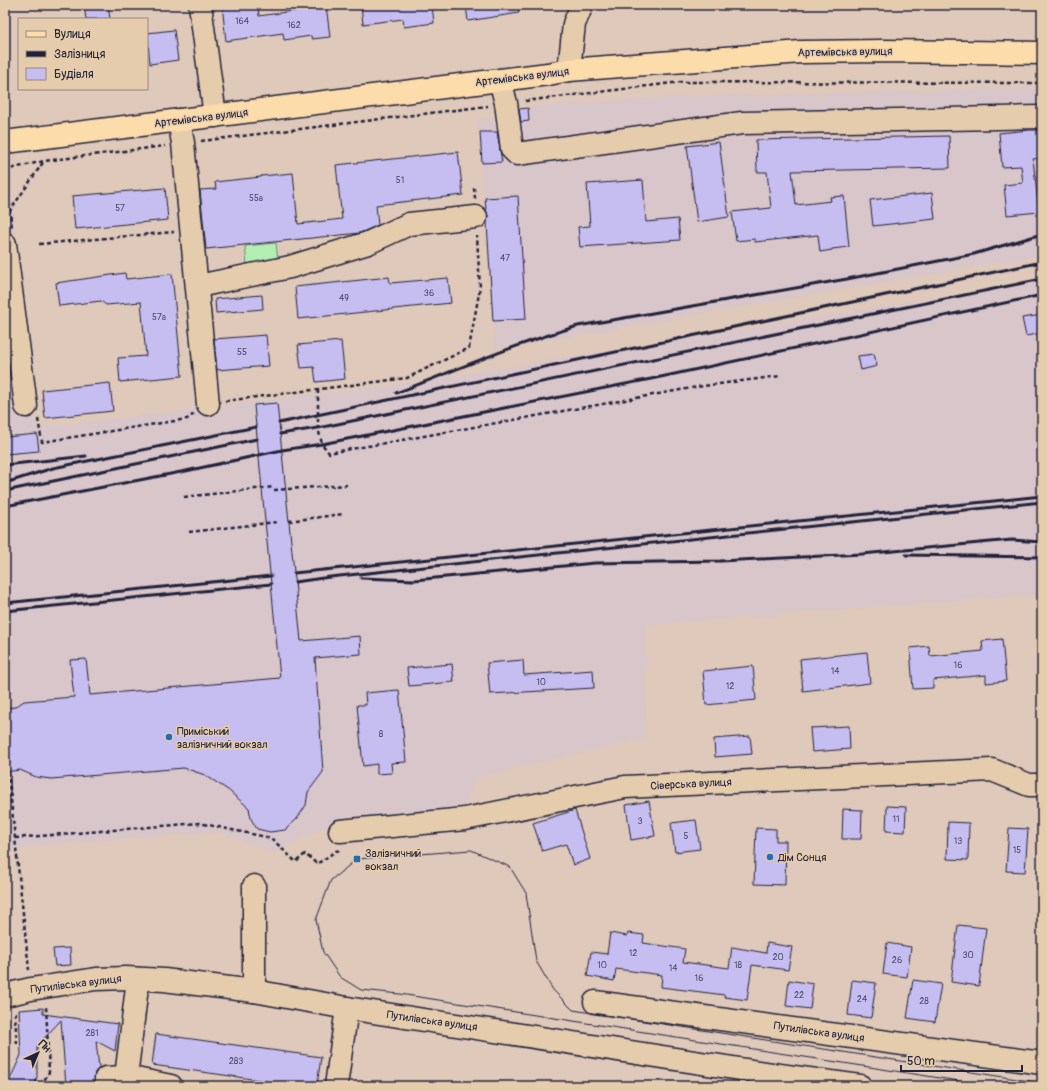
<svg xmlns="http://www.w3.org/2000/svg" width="1047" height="1091" font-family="Pangolin,sans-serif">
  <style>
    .built { fill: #d8c6ca }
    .green { fill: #b3eeb2; stroke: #6a8876 }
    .building { fill: #c6bef0; stroke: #22223b }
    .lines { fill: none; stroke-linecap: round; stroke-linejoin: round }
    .minor-casing { stroke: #22223b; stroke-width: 25 }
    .major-casing { stroke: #22223b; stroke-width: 25 }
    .path { stroke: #22223b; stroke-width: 2.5; stroke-dasharray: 4 3; stroke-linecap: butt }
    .minor { stroke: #e5ccad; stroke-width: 22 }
    .major { stroke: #fddcac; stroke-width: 22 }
    .tram { stroke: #22223b; stroke-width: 1 }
    .rail { stroke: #22223b; stroke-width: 3 }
    .poi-dot { fill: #1f6fb2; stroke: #e5ccad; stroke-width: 1.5 }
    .labels { text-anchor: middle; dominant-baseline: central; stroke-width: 3; stroke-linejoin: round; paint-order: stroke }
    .number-label { font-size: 9px; fill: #4b4968 }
    .street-label { font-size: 11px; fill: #22223b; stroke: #e5ccad }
    .poi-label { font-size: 11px; fill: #22223b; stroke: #e5ccad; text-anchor: start }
  </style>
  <rect width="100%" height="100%" fill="#dfc9ba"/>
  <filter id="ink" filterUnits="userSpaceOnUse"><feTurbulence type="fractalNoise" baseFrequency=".025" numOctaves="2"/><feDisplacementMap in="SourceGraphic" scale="8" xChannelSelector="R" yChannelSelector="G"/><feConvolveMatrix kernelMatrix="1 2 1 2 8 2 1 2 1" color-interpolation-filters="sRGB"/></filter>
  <g filter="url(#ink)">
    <g class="built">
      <path d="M1042,88v167l-547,94 -17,-229 36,-1 -1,-10 159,-12z"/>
      <path d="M5,155h2l29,273 366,-44 640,-103v313l-396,31v113l-170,39 -14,37 -136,11 -52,28 -55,-21 -172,12 -42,9z"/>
    </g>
    <path class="green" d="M276,243l2,18 -31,3 -2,-18z"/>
    <g class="building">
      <path d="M84,5h24l2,14h-24z"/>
      <path d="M222,5h36l1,11 48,-7v-4h19l4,32 -18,2 -1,-3 -27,4 -1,-7 -57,8z"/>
      <path d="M361,5h71l2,18 -30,4 -1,-8 -40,5z"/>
      <path d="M466,5h52l1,8 -51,8z"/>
      <path d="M174,30l4,30 -28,4 -3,-31z"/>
      <path d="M528,108l1,13 -8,1 -2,-13z"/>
      <path d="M1030,130h12v28l-9,1 6,53 -32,3 -3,-30 19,-2 -2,-17 -19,1 -3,-34z"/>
      <path d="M480,132h17l5,30 -20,1z"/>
      <path d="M949,136l1,32 -158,3 4,34 35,-4 -1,-4 14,-1 5,51 -17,2v1l-12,2 -2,-17 -63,7v-3l-19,2 -4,-29 39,-4 -4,-36h-10l-1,-32z"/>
      <path d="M719,142l10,75 -32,5 -10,-76z"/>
      <path d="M458,152l5,43 -87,10 2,20 -18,8 -154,16 -6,-59 16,-1 -1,-7 46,-5v-1l32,-3 5,51 44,-5 -6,-54z"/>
      <path d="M643,180l3,42 32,-3 2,21 -100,7 -2,-20 12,-1 -3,-42z"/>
      <path d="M165,188l3,32 -93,9 -3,-33z"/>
      <path d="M932,193l3,26 -62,7 -3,-26z"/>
      <path d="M518,196l8,123 -33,2 -6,-98 1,-7 -2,-7 -1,-11z"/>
      <path d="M125,273l1,6 46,-5 10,102 -62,6 -2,-24 28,-2 -5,-54 -35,3 -5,-4 -42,5 -3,-23z"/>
      <path d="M389,277l1,6 58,-5 3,25 -153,16 -3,-32z"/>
      <path d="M262,295l1,14 -47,4 -1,-14z"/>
      <path d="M1042,315v18l-16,3 -4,-18z"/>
      <path d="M266,335l3,31 -52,4 -3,-31z"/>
      <path d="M341,341l4,38 -29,3 -2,-15 -13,1 -3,-23z"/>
      <path d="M874,354l3,12 -16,4 -3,-14z"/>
      <path d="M110,383l3,28 -68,7 -3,-28z"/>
      <path d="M277,403l24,238 59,-5 1,18 -46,4 8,114 -15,20 -2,13 -9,14 -12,11 -15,2 -13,-3 -6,-10 -2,-11 -21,-18 -23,-15 -21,-7 -133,11 -15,-2 -16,-7 -15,2v-64l10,-1 9,-6 50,-4 -4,-37 16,-1 4,36 190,-17 -26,-273z"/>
      <path d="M37,434l2,17 -34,3v-17z"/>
      <path d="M1002,639l4,42 -20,2v-8l-53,5v8l-20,1 -3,-41 19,-2 1,10 53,-5 -1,-10z"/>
      <path d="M867,652l3,31 -67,8 -3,-32z"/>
      <path d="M523,660l1,15 69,-5 1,18 -104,6 -3,-31z"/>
      <path d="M452,664l2,18 -45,4 -2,-18z"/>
      <path d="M753,666l3,34 -50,5 -3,-34z"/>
      <path d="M399,690l7,72 -15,1 1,10 -15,1v-10l-14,2 -6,-61h9l-1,-12z"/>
      <path d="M849,726l1,23 -38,3 -2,-24z"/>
      <path d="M750,736l2,18 -37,3 -1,-18z"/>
      <path d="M649,801l6,35 -24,4 -5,-35z"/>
      <path d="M887,806l19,1 -1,25 -19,-1z"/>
      <path d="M843,809l19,1 -1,29h-19z"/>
      <path d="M575,810l15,49 -17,6 -7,-21 -24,7 -9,-28z"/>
      <path d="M696,820l4,29 -25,3 -4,-29z"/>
      <path d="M948,822l21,1 -1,37 -21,-1z"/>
      <path d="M756,828l20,1v12h10l-1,44 -31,-1z"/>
      <path d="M1009,828l19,1 -3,43 -19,-1z"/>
      <path d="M958,925l28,3 -7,58 -28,-4z"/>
      <path d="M610,933l17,3 1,-3 16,2 -1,8 42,6 -2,13 46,6 3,-21 34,6 1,-10 25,4 -4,23 -36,-5 -5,35 -23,-3 1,-2 -64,-8 1,-12 -46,-6 -2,12 -27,-5 4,-24 16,2z"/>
      <path d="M887,943l24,4 -4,30 -24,-3z"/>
      <path d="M70,948l1,17 -16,1 -2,-17z"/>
      <path d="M789,980l24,4 -3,25 -24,-3z"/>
      <path d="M852,980l24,3 -5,35 -23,-3z"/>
      <path d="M913,980l28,4 -6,38 -28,-4z"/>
      <path d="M43,1008v6l75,10 -3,27 -19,-10 3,27 -4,4 -1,14h-28l-5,-66 -24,26v31l-3,9h-27l14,-31 -2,-45z"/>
      <path d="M156,1034l165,23 -4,29h-15l-150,-21z"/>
    </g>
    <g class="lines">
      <defs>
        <g id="minor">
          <path d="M200,5l15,111"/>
          <path d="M569,70l5,-46 8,-19"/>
          <path d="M500,80l6,23 6,46 5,5 225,-31 300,-6"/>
          <path d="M179,120l4,23 25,261"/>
          <path d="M5,244l21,162"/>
          <path d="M198,286l92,-19 78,-24 41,-19 67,-7"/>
          <path d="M340,831l125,-12 160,-32 367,-17 37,15h13"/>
          <path d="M254,991v-105"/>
          <path d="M5,995l26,-6 65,-10 30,-1 38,2 90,11 93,17 412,64 101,14"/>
          <path d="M595,1002l447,61"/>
          <path d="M126,1077l12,-98"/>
          <path d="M106,1086v-8l20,-1 45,9"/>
          <path d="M336,1086l11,-78"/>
        </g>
        <path id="major" d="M5,142l543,-68 21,-4 232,-18 81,-1 160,2"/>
      </defs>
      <use href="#minor" class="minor-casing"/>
      <use href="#major" class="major-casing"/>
      <g class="path">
        <path d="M525,101l156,-19 361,1"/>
        <path d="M201,141l287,-35"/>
        <path d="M5,170l39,-9 121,-15"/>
        <path d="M5,174l7,54"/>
        <path d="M474,188l1,11"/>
        <path d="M5,218l39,-57"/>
        <path d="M39,244l135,-12"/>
        <path d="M318,390v38l4,16 7,9 374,-67 77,-10"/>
        <path d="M225,401l182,-23 62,-30 11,-60 -3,-52"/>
        <path d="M38,419l4,23 145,-23 7,-5"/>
        <path d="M274,490l73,-5"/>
        <path d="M184,497l90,-10"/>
        <path d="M289,521l54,-7"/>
        <path d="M189,532l88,-10"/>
        <path d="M8,772l21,198"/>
        <path d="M15,838l184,-15 72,15 25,24 9,-8 12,10 19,-13 4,-1"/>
        <path d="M17,1044l-2,-29 2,-4"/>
        <path d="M41,1086l8,-14 -3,-67"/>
      </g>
      <use href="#minor" class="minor"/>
      <use href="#major" class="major"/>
      <path class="tram" d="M991,1086l-591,-92 -39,-4 -21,-13 -17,-25 -7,-32 15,-40 26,-21 114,-9 39,17 16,26 10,68 17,29 20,20 469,73"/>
      <g class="rail">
        <path d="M396,393c60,-23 119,-49 182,-67l269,-47 127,-25 68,-20"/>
        <path d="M279,423l763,-161"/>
        <path d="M280,434l38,-6 724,-149"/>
        <path d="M5,465l81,-9"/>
        <path d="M5,483l48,-15 203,-41"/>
        <path d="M5,491l252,-52"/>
        <path d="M5,506l181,-35 96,-21 40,-6 334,-66 386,-83"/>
        <path d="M906,555l136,2"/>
        <path d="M294,573l748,-77"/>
        <path d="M361,578l53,2 181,-17 125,-2 142,-7 150,-14 30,2"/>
        <path d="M295,582l35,-5 712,-75"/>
        <path d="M5,603l266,-27"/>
        <path d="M5,611l266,-27"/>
      </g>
    </g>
  </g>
  <g class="poi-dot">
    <circle cx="169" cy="737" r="4"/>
    <circle cx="770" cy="857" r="4"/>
    <rect x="353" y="855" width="8" height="8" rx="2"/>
  </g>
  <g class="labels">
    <g class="number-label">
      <text x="242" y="21">164</text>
      <text x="294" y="25">162</text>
      <text x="400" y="180">51</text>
      <text x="256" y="198">55а</text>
      <text x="120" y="208">57</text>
      <text x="505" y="258">47</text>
      <text x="429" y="293">36</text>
      <text x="344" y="298">49</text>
      <text x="159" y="317">57а</text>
      <text x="242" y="352">55</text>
      <text x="958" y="665">16</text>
      <text x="835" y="671">14</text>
      <text x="541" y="682">10</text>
      <text x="730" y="686">12</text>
      <text x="381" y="734">8</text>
      <text x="896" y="819">11</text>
      <text x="640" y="821">3</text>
      <text x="686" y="836">5</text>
      <text x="958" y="841">13</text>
      <text x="1017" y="850">15</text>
      <text x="633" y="953">12</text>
      <text x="968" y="955">30</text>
      <text x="778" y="957">20</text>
      <text x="897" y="960">26</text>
      <text x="602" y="965">10</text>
      <text x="738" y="965">18</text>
      <text x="673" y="968">14</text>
      <text x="699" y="978">16</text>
      <text x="799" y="995">22</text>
      <text x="862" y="999">24</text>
      <text x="924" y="1001">28</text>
      <text x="92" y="1033">281</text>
      <text x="236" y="1061">283</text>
    </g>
    <g class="street-label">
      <text transform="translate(845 52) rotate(-1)">Артемівська вулиця</text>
      <text transform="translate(522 77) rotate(-7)">Артемівська вулиця</text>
      <text transform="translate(201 118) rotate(-7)">Артемівська вулиця</text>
      <text transform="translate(691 784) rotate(-3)">Сіверська вулиця</text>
      <text transform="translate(76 984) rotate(-7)">Путилівська вулиця</text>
      <text transform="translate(432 1021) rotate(8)">Путилівська вулиця</text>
      <text transform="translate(819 1032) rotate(8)">Путилівська вулиця</text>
    </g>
    <g class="poi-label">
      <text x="177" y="731">Приміський<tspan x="177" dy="13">залізничний вокзал</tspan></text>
      <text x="365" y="853">Залізничний<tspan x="365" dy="13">вокзал</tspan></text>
      <text x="778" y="857">Дім Сонця</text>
    </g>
  </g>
  <rect width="1047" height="1091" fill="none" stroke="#e5ccad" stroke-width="20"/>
  <rect x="10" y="10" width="1027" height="1071" fill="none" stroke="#22223b" stroke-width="1.5" filter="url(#ink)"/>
  <rect x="18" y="18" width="130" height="72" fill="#e5ccad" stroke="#97887f"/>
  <rect x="26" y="31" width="20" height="6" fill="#fddcac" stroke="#97887f"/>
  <text x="54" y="38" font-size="12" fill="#22223b">Вулиця</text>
  <rect x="26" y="51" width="20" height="6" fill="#22223b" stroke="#97887f"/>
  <text x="54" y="58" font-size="12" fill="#22223b">Залізниця</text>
  <rect x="26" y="68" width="20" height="12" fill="#c6bef0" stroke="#97887f"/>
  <text x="54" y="78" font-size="12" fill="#22223b">Будівля</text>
  <g transform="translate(38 1053) rotate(44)" stroke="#e5ccad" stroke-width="3" paint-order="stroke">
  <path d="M0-3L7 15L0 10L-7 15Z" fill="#22223b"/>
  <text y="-6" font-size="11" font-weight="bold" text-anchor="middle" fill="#22223b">Пн</text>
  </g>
  <path d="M901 1065v6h121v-6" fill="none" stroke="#22223b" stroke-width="2"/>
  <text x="907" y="1065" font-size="12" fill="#22223b" stroke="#e5ccad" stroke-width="3" paint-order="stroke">50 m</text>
</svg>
